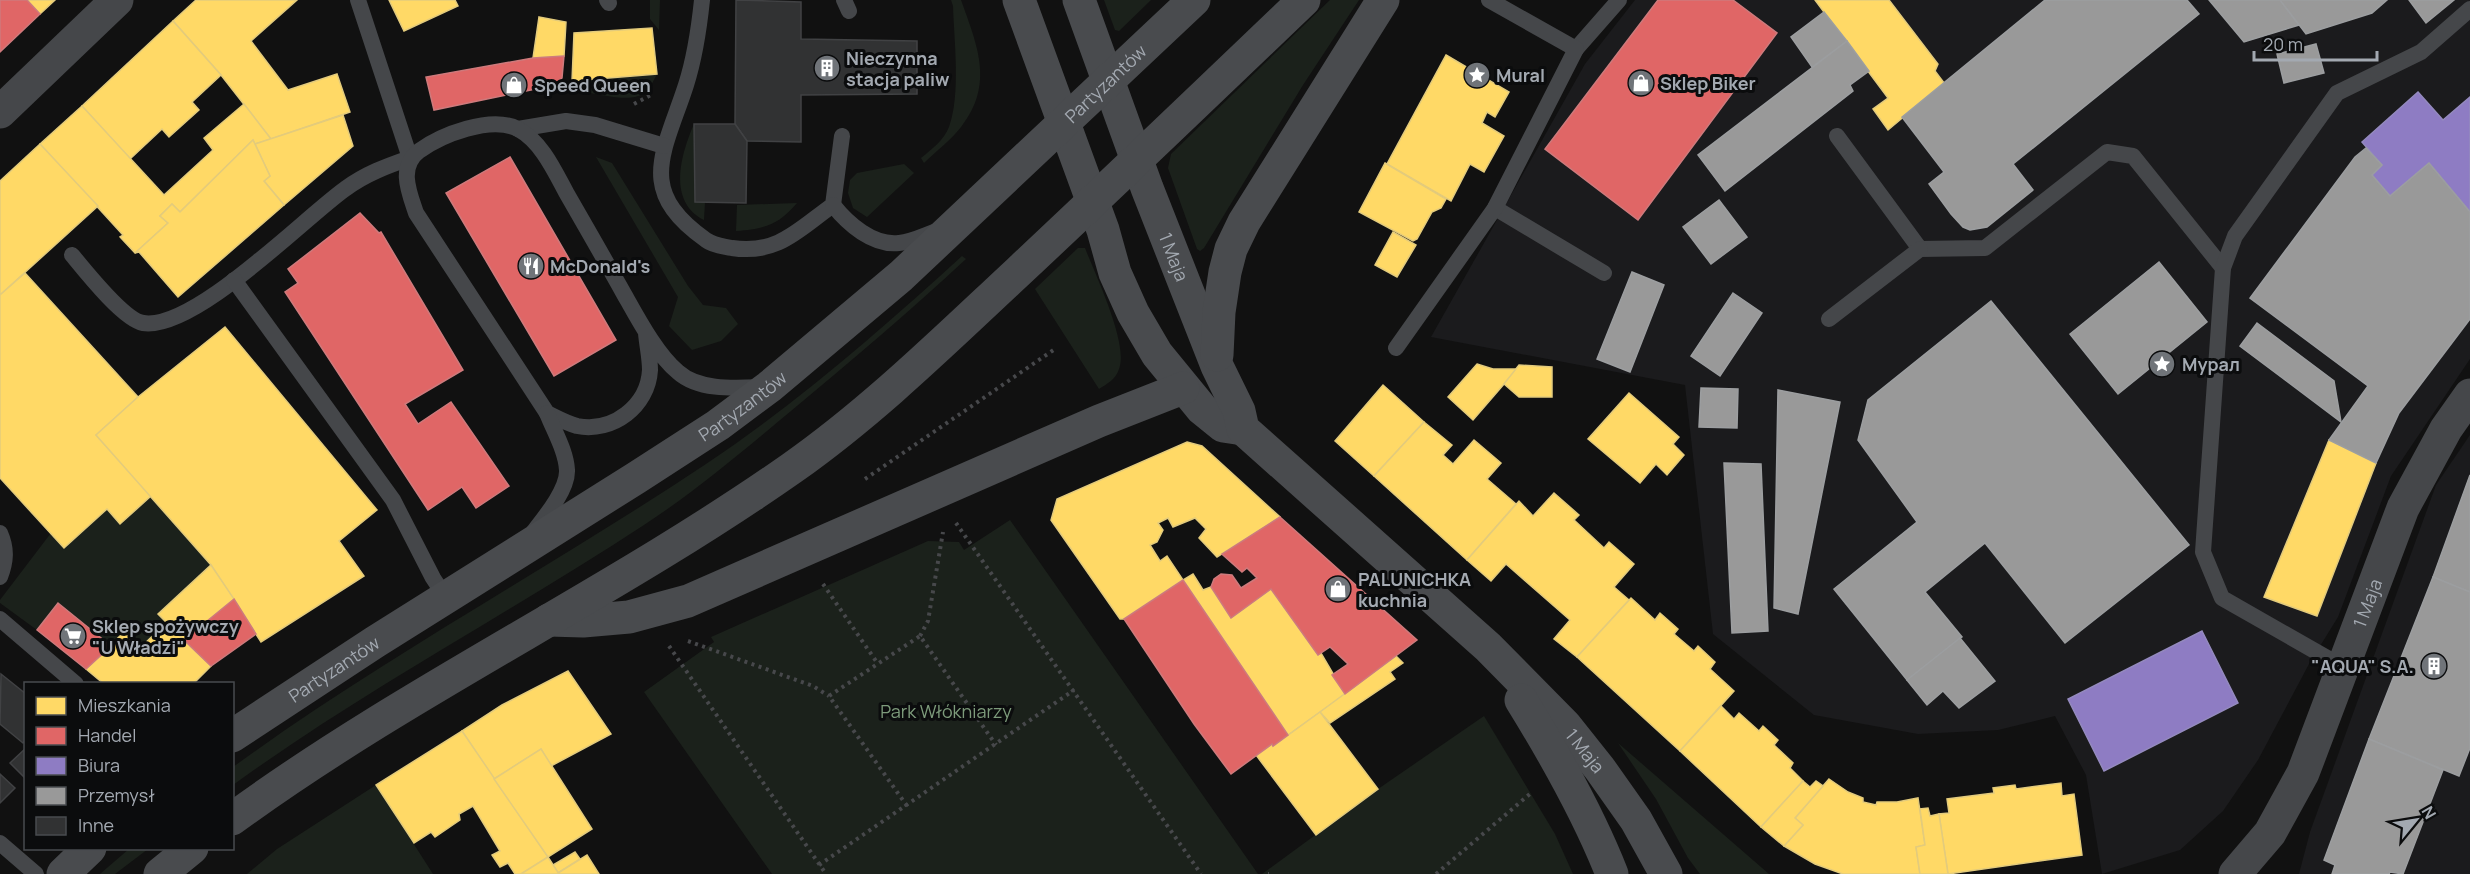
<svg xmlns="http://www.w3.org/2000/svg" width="2470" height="874" font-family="Manrope,sans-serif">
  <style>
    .built { fill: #1b1b1d }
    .green { fill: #1b211b }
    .homes { fill: #ffd966; stroke: #e3cb7c; stroke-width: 1.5 }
    .shops { fill: #e06666; stroke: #ce7a7c; stroke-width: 1.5 }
    .offices { fill: #8e7cc3; stroke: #948abe; stroke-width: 1.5 }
    .industry { fill: #999; stroke: #9c9ea0; stroke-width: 1.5 }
    .building { fill: #313233; stroke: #414244; stroke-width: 1.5 }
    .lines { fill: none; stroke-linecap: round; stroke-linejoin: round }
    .path { stroke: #47484b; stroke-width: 4; stroke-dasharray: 3 4.5; stroke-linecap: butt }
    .lane { stroke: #45474a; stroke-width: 16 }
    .street { stroke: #45474a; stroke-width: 33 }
    .secondary { stroke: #494b4e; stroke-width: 33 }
    .labels { text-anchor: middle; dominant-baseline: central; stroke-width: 6; stroke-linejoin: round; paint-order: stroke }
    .poi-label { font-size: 18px; font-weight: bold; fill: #a3a9b1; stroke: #0b0c0d; text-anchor: start }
    .street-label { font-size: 18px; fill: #a3a9b1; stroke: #0b0c0d }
    .park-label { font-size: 18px; fill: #7d9b7b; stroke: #0b0c0d }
  </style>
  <rect width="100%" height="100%" fill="#111"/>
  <g class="built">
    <path d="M1635,0h835v359l-79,117 -53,141 -29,47 -51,96 -35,51 -43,39 -78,24 -16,-99 -31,-59 -57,14 -80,4 -104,-19 -101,-81 -28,-249 -254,-48 154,-273z"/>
    <path d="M2470,435v439h-171l11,-42 126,-347z"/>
  </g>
  <g class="green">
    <path d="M650,0h10l-1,30 -9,-11z"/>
    <path d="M951,0h10c16,45 34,84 0,127 -10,13 -25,24 -37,36l-3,-5c10,-8 23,-18 28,-31 12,-33 5,-86 4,-121z"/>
    <path d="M1104,0h47l-32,31 -4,-1z"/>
    <path d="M1330,0h29l-56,85 -99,163 -4,3 -3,-2 -29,-81 3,-14z"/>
    <path d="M657,74c-5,10 -10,21 -22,23 -17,4 -61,-8 -80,-12l17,-4z"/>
    <path d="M694,124l1,78h10l-1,18c-37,-19 -23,-66 -10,-96z"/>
    <path d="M596,157l16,6 76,123 15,19 23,3 12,16 -17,17 -29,9 -23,-24 9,-29z"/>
    <path d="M904,164l10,9 -47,44 -14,-9 -5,-15 2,-13 7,-7z"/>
    <path d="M797,203c-19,22 -32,26 -61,28l1,-26z"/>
    <path d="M1078,248h7c10,26 44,96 34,121 -3,10 -12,15 -20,20l-64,-100z"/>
    <path d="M962,256l4,3c-57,53 -116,103 -175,152 -48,40 -95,80 -147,114 -136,89 -280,165 -411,260v-18c151,-110 317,-199 473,-303 91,-61 175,-134 256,-208z"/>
    <path d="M151,496l60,69 -53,49 8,9 -26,25 -16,-16 -13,14 -52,-43 -22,27 -37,-27v-3l51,-67 13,15 43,-39 14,15z"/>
    <path d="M1010,520l248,354h-486l-128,-182 70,-50 -3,-5 217,-96 31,1 5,8z"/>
    <path d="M1484,716l71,118 18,40h-311l116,-85z"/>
    <path d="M1618,743l151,131h-69l-12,-16 -32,-59z"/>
    <path d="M376,785l57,89h-186l30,-25z"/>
    <path d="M129,849h19l-33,25h-15z"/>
  </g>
  <g class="homes">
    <path d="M27,0h28l-15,14z"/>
    <path d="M196,0h101l-46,41 37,49 49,-16 13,38 -79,27 -50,-64 -48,-54z"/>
    <path d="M389,0h66l3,6 -54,25z"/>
    <path d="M1815,0h74l49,64 -3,7 9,12 -56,47 -15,-21 15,-11z"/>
    <path d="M539,17l27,5 -2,34 -31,2z"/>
    <path d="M173,21l48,54 -29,27 7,8 -30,27 -7,-8 -32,30 -48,-53z"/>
    <path d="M652,28l5,46 -85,7 2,-48z"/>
    <path d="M1446,55l63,37 -14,25 -8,-5 -5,11 22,13 -20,36 -14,-8 -19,37 -64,-37z"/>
    <path d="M244,104l27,35 -16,5 -2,-4 -73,72 -8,-8 -12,12 8,7 -33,30 -15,-16 3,-2 -83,-91 42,-38 82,89 49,-45 -9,-12z"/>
    <path d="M343,115l10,31 -69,59 -20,-24 6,-5 -15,-32z"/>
    <path d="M253,140l17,36 -6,5 20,24 -106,92 -39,-45 -4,1 33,-30 -8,-7 12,-12 8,8z"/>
    <path d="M40,144l58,62 -98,89v-114z"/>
    <path d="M1385,163l61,36 -5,9 -9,4 -15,27 -4,2 -54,-29z"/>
    <path d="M1393,232l23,13 -19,32 -22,-12z"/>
    <path d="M25,273l113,124 -42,38 55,61 -31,28 -13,-15 -43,39 -64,-70v-183z"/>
    <path d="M225,327l152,183 -38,31 25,35 -103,66 -50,-77 -115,-130 42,-38z"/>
    <path d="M1477,364l16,5h24l-44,51 -25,-23z"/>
    <path d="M1519,365l33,2v30h-33l-15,-13z"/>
    <path d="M1383,385l41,37 -50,54 -39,-35z"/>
    <path d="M1629,393l50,44 -6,7 11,11 -17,20 -11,-11 -16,19 -52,-44z"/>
    <path d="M1424,422l28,23 -9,10 10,9 21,-24 27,23 -14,16 29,25 -49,56 -93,-84z"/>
    <path d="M2329,440l47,23 -59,153 -53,-19z"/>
    <path d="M1187,442l15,4 78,71 -63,40 -18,-19 7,-9 -11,-11 -22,9 -5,-9 -10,5 5,7 -6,12 -7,3 10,16 7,-5 16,24 -59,39h-4l-69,-99 6,-21z"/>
    <path d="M1554,493l25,22 -5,5 30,28 5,-6 25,22 -20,23 15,13 -52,57 -23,-18 16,-19 -64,-56 -15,17 -24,-21 52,-59 14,15z"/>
    <path d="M211,565l23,34 -50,41 -26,-26z"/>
    <path d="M1193,574l10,16 8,-3 20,31 40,-29 47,66 3,-2 24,41 -57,41 -105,-155z"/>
    <path d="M1631,598l24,22 5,-7 18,16 -4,5 20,17 4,-5 17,16 -5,7 24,22 -54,60 -103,-94z"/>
    <path d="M166,623l45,43 -18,18h-89l-18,-15 38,-37 16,16z"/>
    <path d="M1396,656l7,7 -13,9 5,7 -65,44 -10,-11z"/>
    <path d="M568,671l43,63 -60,32 -10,-17 -47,30 -32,-48 40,-26z"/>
    <path d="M1721,706l13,13 5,-6 20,18 4,-5 15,14 -4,5 19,18 -3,5 13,13 -42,46 -81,-76z"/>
    <path d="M1320,712l58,77 -62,46 -60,-80 16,-11 1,2z"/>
    <path d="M462,731l86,126 -27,17h-6l-7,-11 -8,4 -8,-12 8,-4 -27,-45 -14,8 1,6 -25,17 -4,-5 -17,11 -38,-58z"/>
    <path d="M541,749l51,80 -44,28 -54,-78z"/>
    <path d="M1829,779l19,13 15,6v4l13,3 1,-3h20l21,-4 7,47 -9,2 4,27h-77l-28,-10 -31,-18 19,-21 -8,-7z"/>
    <path d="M1803,781l7,6 6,-6 7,5 -28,32 8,7 -19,21 -23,-19z"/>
    <path d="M2061,783l1,13 12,-2 8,61 -134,19 -9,-60 10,-1 -2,-14 47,-6 -1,-5 22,-3 1,4z"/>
    <path d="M1928,808l2,8 9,-2 9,60h-28l-4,-27 9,-2 -5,-36z"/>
    <path d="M575,852l5,7 -22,14 -5,-8z"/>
    <path d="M587,855l12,19h-40l-1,-1z"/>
    <path d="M548,857l11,17h-38z"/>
  </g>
  <g class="shops">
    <path d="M0,0h27l13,14 -40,38z"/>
    <path d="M1658,0h75l44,33 -139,187 -93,-71z"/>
    <path d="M564,56l-2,22 -7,7 -121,25 -8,-33 107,-19z"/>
    <path d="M510,157l106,183 -62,36 -108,-183z"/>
    <path d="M360,213l19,20 2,-1 82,138 -58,34 13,20 33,-22 58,84 -33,22 -14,-21 -34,23 -143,-218 13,-9 -10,-14z"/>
    <path d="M1280,517l137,123 -72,54 -13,-19 16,-11 -18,-17 -12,8 -47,-66 -40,29 -20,-31 3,-8 7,-5 11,1 9,13 16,-10 -10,-10 -5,4 -20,-18z"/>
    <path d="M1183,580l105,155 -15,11 -1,-2 -41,30 -37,-50 -70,-105z"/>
    <path d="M234,599l22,35 -45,32 -27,-26z"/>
    <path d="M58,603l53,43 -25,23 -49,-39z"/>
  </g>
  <g class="offices">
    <path d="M2418,92l25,28 27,-23v115l-41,-49 -39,33 -18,-21 10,-10 -20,-23z"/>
    <path d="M2202,631l36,72 -134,68 -36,-72z"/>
  </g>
  <g class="industry">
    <path d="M2045,0h142l12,14 -186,150 20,26 -46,37 -17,3 -7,-3 -12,-13 -22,-30 15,-12 -42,-55z"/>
    <path d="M2209,0h71l19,25 -55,17z"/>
    <path d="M2280,0h107l-15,13 -66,21z"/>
    <path d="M2409,0h45l-28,23z"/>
    <path d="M1824,12l23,29 -35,26 -21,-30z"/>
    <path d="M1847,41l22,30 -19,14 3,6 -128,100 -27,-36z"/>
    <path d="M2316,44l8,29 -40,10 -7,-29z"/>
    <path d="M2366,148l16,17 -10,10 18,21 39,-33 41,49v107l-71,94 -23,50 -47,-23 39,-54 -118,-88 105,-141z"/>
    <path d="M1719,200l28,37 -36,27 -28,-37z"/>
    <path d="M2159,262l48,60 -89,72 -48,-60z"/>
    <path d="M1632,272l32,13 -34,87 -33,-13z"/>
    <path d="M1733,293l29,20 -42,63 -29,-20z"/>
    <path d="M1991,301l198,244 -124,98 -80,-100 -60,49 37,45 -55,43 -73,-91 83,-67 -59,-82 10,-40z"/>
    <path d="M2257,323l77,58 7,41 -101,-76z"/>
    <path d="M1701,388l37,1 -1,39 -38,-1z"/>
    <path d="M1778,390l62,12 -42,212 -24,-6z"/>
    <path d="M1724,463l37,1 7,167 -36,2z"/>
    <path d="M2470,475v117l-37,-15z"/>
    <path d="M2433,577l37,15v156l-11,28 -90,-37z"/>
    <path d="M1960,638l35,43 -36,27 -16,-17 -16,14 -20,-25z"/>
    <path d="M2369,739l74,31 -40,104 -13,-2 -1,2h-57l3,-9 -11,-5z"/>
  </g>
  <g class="building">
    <path d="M736,0l65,2v37l116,2v53l-116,1v47l-54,-1 -12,-17z"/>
    <path d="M694,124h41l12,17 -1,62 -51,-1z"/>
    <path d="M1,674l25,20v45l-3,4 -23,-19z"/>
    <path d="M26,748v30h-1l-15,-15z"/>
    <path d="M0,774l15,14 -15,15z"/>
  </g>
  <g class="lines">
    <g class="path">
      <path d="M634,104l17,-9"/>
      <path d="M865,479l190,-130"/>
      <path d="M956,523l245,351"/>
      <path d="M823,584l55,80"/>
      <path d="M920,636l8,-15 15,-89"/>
      <path d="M688,641l125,45 16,10"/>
      <path d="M669,646l157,228"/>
      <path d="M907,806l-78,-110 91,-60 76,109"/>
      <path d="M819,865l255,-175"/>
      <path d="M1268,874h1"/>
      <path d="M1436,874l95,-81"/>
    </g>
    <g class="lane">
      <path d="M607,0l2,3"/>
      <path d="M702,0c-3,29 -7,57 -16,85 -22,68 -51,105 20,155 8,6 17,6 26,8 46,7 67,-19 101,-43l9,-69"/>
      <path d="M844,0l5,11"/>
      <path d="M1576,49l43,-49"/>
      <path d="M518,129l48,-8 29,4 69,21"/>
      <path d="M1837,136l83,113 65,-1 122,-96 26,4 90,112"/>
      <path d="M833,205c15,19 40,41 66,38 14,-1 28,-9 41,-13"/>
      <path d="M1495,208l109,65"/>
      <path d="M72,255c14,17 52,65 71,68 51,8 160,-104 202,-134 20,-15 42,-23 65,-31l-52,-158"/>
      <path d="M234,280l159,220 40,78 13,20"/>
      <path d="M1829,319l91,-70"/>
      <path d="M646,333c1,12 4,25 4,37 -2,36 -37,63 -73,56 -11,-3 -20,-8 -30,-13l-131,-200c-7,-21 -18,-46 3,-62 22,-16 72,-36 99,-22 24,13 37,43 49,65 19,33 38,66 57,100 13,23 33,61 54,78 21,19 58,16 84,15"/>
      <path d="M1396,348l99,-140 81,-159 -87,-49"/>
      <path d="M534,531c11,-14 34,-42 33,-61 -1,-19 -13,-39 -20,-57"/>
      <path d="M0,533c7,16 6,28 0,44"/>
      <path d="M0,619l76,65"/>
      <path d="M2343,667l-121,-69 -19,-46 20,-284 12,-32 102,-143 84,-41 49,-43"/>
      <path d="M0,843l36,31"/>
    </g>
    <g class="street">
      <path d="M0,112l117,-112"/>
      <path id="s1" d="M2235,874l35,-41 33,-60 100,-265 43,-79 24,-34"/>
    </g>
    <g class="secondary">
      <path d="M1019,0l84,230 12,43 18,40 24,41 45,55 21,17 20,3"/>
      <path id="s2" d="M1079,0l68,188 70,178 22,45 4,18 245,218 77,78 35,44 36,51 30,54"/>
      <path d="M1217,355l2,-43 6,-40 6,-23 13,-27 139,-222"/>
      <path d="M549,620l34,1 46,-4 59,-16 411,-180 84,-33"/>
      <path d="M1521,700c34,55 67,113 91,174"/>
      <path id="s3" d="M232,736l143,-94 261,-164 82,-53 51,-38 132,-111 293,-276"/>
      <path d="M232,819c178,-130 379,-224 560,-351 81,-57 153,-128 226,-196 96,-90 191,-181 286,-272"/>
      <path d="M63,874l27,-26"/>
      <path d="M160,874l32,-26"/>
    </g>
  </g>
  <defs>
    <symbol id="building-disc" viewBox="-11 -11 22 22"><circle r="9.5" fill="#707479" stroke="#0b0c0d"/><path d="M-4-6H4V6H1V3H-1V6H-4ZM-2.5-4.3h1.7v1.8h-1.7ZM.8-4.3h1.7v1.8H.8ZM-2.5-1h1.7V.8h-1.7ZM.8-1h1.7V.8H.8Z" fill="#fff"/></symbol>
    <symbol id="sight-disc" viewBox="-11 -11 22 22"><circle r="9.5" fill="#707479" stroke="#0b0c0d"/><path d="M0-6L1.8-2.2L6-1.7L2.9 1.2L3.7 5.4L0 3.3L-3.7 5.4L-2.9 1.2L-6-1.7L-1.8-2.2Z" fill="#fff"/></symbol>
    <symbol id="shop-disc" viewBox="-11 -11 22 22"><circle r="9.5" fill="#707479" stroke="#0b0c0d"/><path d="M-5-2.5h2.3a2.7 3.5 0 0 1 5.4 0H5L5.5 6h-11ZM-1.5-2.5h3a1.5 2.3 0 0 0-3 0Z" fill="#fff"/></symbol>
    <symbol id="restaurant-disc" viewBox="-11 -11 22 22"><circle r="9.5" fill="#707479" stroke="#0b0c0d"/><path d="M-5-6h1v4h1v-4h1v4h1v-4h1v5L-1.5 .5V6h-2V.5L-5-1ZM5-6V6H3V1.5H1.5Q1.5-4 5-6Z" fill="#fff"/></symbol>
    <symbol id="supermarket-disc" viewBox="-11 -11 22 22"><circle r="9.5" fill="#707479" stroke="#0b0c0d"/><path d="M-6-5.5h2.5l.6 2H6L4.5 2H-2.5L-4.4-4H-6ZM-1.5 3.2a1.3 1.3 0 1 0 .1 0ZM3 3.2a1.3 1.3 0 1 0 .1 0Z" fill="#fff"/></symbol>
  </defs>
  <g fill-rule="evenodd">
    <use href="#building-disc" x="812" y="53" width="30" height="30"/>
    <use href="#sight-disc" x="1462" y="60" width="30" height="30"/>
    <use href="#shop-disc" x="1626" y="68" width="30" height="30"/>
    <use href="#shop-disc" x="499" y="70" width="30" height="30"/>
    <use href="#restaurant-disc" x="516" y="251" width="30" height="30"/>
    <use href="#sight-disc" x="2147" y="349" width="30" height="30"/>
    <use href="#shop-disc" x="1323" y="574" width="30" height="30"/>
    <use href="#supermarket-disc" x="58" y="621" width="30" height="30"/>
    <use href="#building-disc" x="2419" y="651" width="30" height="30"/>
  </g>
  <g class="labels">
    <g class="poi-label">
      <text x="846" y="58">Nieczynna<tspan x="846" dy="21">stacja paliw</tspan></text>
      <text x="1496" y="75">Mural</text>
      <text x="1660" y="83">Sklep Biker</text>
      <text x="534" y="85">Speed Queen</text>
      <text x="550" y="266">McDonald's</text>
      <text x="2182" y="364">Мурал</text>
      <text x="1358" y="579">PALUNICHKA<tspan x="1358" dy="21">kuchnia</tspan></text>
      <text x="92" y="626">Sklep spożywczy<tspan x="92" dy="21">"U Władzi"</tspan></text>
      <text x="2414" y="666" text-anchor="end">"AQUA" S.A.</text>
    </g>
    <g class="street-label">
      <text stroke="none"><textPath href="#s3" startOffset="1094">Partyzantów</textPath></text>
      <text stroke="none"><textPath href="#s2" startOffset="274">1 Maja</textPath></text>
      <text stroke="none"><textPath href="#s3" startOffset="608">Partyzantów</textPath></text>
      <text stroke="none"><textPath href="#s1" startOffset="304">1 Maja</textPath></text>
      <text stroke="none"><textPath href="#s3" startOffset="122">Partyzantów</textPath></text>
      <text stroke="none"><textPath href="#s2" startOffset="930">1 Maja</textPath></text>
    </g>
    <g class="park-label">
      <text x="946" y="711">Park Włókniarzy</text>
    </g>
  </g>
  <rect x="24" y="682" width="210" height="168" fill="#0b0c0d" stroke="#484b4f" stroke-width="1.5"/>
  <rect x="36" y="697" width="30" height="18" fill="#ffd966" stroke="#484b4f" stroke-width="1.5"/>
  <text x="78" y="712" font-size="18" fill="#a3a9b1">Mieszkania</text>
  <rect x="36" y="727" width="30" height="18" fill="#e06666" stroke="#484b4f" stroke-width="1.5"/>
  <text x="78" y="742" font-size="18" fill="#a3a9b1">Handel</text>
  <rect x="36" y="757" width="30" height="18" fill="#8e7cc3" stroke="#484b4f" stroke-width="1.5"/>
  <text x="78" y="772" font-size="18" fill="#a3a9b1">Biura</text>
  <rect x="36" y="787" width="30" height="18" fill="#999999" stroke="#484b4f" stroke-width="1.5"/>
  <text x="78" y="802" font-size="18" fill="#a3a9b1">Przemysł</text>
  <rect x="36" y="817" width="30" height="18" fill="#313233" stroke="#484b4f" stroke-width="1.5"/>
  <text x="78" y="832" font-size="18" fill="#a3a9b1">Inne</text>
  <g transform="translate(2416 820) rotate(60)" stroke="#0b0c0d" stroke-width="4.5" paint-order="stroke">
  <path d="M0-4.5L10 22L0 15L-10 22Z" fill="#a3a9b1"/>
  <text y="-9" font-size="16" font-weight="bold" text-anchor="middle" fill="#a3a9b1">N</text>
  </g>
  <path d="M2254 51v9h123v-9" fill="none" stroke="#a3a9b1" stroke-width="3"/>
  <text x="2263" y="51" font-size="18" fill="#a3a9b1" stroke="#0b0c0d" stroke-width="4.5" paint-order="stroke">20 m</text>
</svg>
